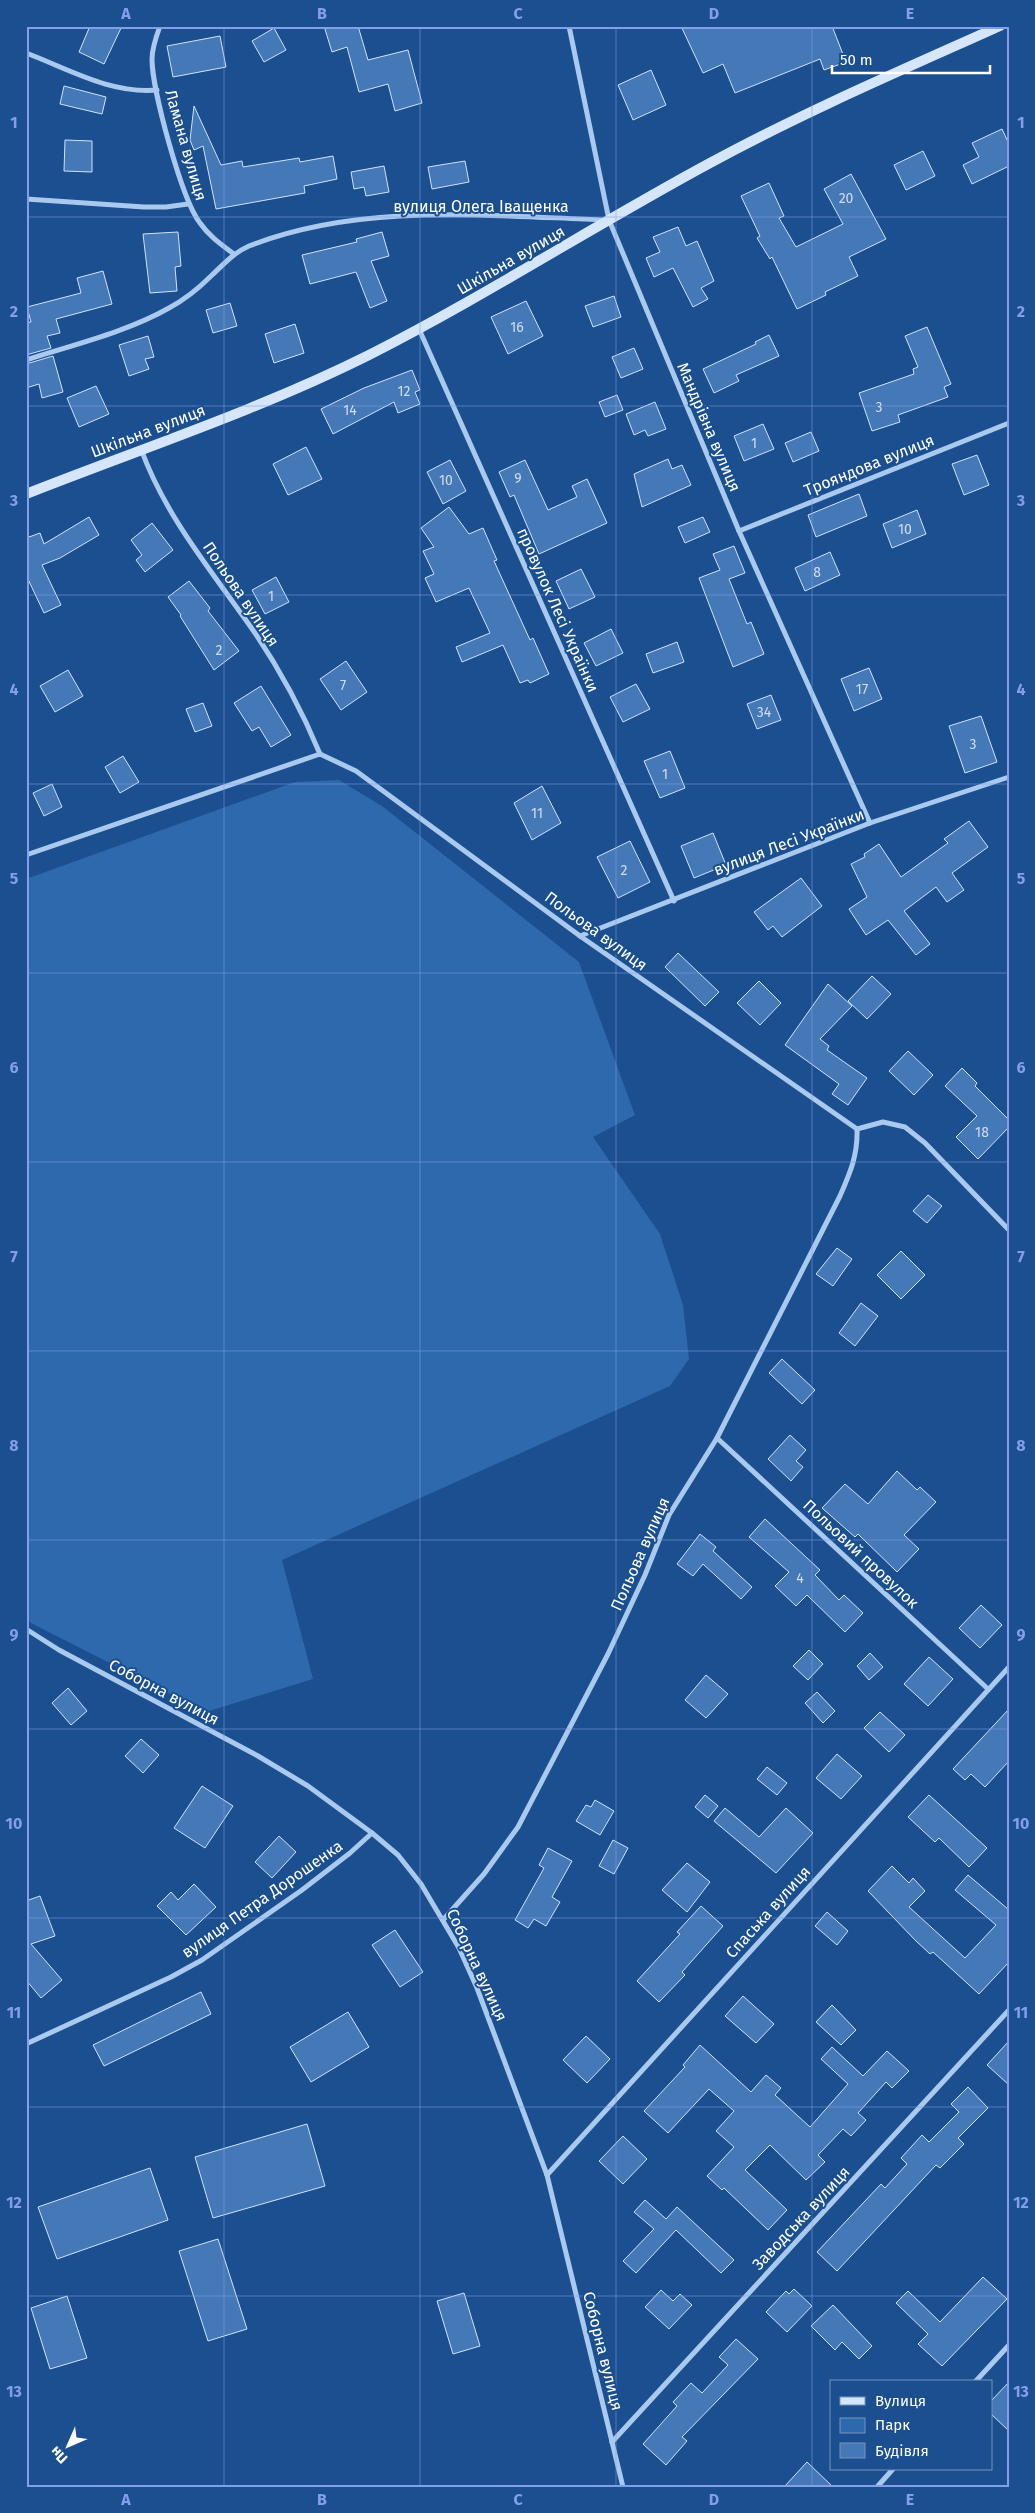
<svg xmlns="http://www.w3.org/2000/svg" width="1035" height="2513" font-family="'Fira Sans',sans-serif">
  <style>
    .green { fill: #2e69ad }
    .building { fill: #4478b7; stroke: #cfe3fa }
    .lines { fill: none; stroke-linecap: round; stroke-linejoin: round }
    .minor { stroke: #a9c9ee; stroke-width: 5 }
    .secondary { stroke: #d6e6fa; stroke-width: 10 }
    .grid { fill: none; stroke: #839eea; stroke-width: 1; stroke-opacity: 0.55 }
    .labels { text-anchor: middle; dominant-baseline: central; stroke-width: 4; stroke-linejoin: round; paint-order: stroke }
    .number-label { font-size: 14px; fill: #d0dded }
    .street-label { font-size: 16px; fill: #fff; stroke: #1b4f8f }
    .neatline { fill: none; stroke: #839eea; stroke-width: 2 }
    .grid-label { font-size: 16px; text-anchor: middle; font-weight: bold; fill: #839eea }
  </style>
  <rect width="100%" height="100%" fill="#1b4f8f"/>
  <path class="green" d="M339,780l43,26 197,156 56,153 -42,22 67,97 23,71 6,54 -19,27 -388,174 31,119 -107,33 -175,-89 -5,-6v-738l269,-97z"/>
  <g class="building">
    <path d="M90,26h32l-18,38 -25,-12z"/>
    <path d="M324,26h34l10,34 40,-10 14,53 -27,8 -7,-27 -29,8 -12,-45 -15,5z"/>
    <path d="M681,26h151l14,36 -22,8 -4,-11 -85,34 -12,-29 -20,9z"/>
    <path d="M274,28l12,22 -22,12 -12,-21z"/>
    <path d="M220,36l6,31 -53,10 -6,-31z"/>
    <path d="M651,70l15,35 -33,15 -15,-35z"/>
    <path d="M64,86l42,11 -4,17 -42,-10z"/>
    <path d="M194,106l27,59 21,-4 1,6 56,-9 1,4 33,-6 4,23 -33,7 1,7 -89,16 -13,-63 -9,4 -4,-10z"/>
    <path d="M1002,129l7,15v22l-37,18 -9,-19 16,-8 -7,-14z"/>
    <path d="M65,140l27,1v31l-28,-1z"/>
    <path d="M923,151l12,25 -29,14 -12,-25z"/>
    <path d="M465,161l4,21 -37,7 -4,-22z"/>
    <path d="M384,166l5,26 -23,4 -2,-9 -10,2 -3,-17z"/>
    <path d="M851,174l35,65 -37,18 9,19 -33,16 1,3 -29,14 -25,-52 -2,2 -13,-21 3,-2 -19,-40 28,-13 15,33 -5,2 17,29 47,-23 -19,-35z"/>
    <path d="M678,227l8,19 11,-5 17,40 -13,7 7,11 -15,8 -20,-39 -19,9 -8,-19 14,-6 -7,-15z"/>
    <path d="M178,232l3,34 -6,1 2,24 -27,2 -7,-59z"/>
    <path d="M382,232l7,24 -18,5 16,40 -17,7 -14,-36 -46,12 -8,-29 55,-13 -1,-3z"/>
    <path d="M103,271l9,33 -56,15 4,14 -13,3 4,12 -25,7v-32l5,-1 -4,-15 54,-14 -4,-15z"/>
    <path d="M614,296l7,21 -28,10 -8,-21z"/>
    <path d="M526,301l17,35 -35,18 -17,-37z"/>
    <path d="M230,303l7,23 -24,7 -7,-23z"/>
    <path d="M295,324l9,29 -30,10 -9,-29z"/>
    <path d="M927,327l24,57 -7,3 4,10 -50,18 2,7 -28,9 -13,-38 55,-19 -1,-5 5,-2 -13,-31z"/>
    <path d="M769,335l10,21 -43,19 3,6 -25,12 -11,-24 53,-25 -1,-2z"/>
    <path d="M148,336l6,21 -9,2 4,10 -20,7 -10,-31z"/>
    <path d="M634,348l9,21 -22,9 -9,-21z"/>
    <path d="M53,356l10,36 -21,6 -3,-14 -13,4v-24z"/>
    <path d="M412,370l8,20 -5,2 5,12 -22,9 -4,-11 -61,32 -12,-25 43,-21z"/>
    <path d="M96,386l13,28 -30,13 -12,-29z"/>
    <path d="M617,395l6,15 -18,7 -6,-15z"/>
    <path d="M655,402l11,27 -18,7 -3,-6 -11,5 -8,-21z"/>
    <path d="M763,424l11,25 -30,12 -10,-25z"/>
    <path d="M811,432l8,19 -26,11 -8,-19z"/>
    <path d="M306,447l16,32 -34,16 -15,-31z"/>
    <path d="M977,455l12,30 -25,10 -12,-31z"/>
    <path d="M668,459l4,10 10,-4 9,20 -49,22 -8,-33z"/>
    <path d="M450,460l16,31 -23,13 -16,-32z"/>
    <path d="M525,460l23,50 29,-13 -5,-11 15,-7 20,44 -68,31 -25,-59 -4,2 -11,-25z"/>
    <path d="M859,494l8,22 -51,21 -8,-22z"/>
    <path d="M449,507l20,27 14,-6 14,32 -3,1 36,79 3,-2 16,36 -19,9 -2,-3 -8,3 -17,-38 -41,17 -6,-15 34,-14 -21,-45 -33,14 -11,-24 9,-4 -11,-23 11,-4 -13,-19z"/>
    <path d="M917,510l9,24 -34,14 -9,-24z"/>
    <path d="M89,517l10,18 -39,23 -18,7 19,40 -17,8 -18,-38v-45l3,7 11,-4 4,11z"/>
    <path d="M703,517l7,15 -25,11 -7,-16z"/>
    <path d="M152,523l21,27 -28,22 -9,-12 6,-5 -11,-15z"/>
    <path d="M734,546l11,27 -16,6 18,45 4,-2 13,32 -31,13 -34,-89 21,-8 -7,-16z"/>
    <path d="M830,552l10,23 -35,16 -10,-23z"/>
    <path d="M581,569l14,28 -26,12 -13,-28z"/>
    <path d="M276,577l13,25 -24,12 -13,-24z"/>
    <path d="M189,581l21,27 -2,3 31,40 -25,19 -34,-54 1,-1 -13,-18z"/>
    <path d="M611,629l12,24 -27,13 -12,-23z"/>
    <path d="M677,642l7,20 -31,11 -7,-19z"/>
    <path d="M346,661l21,31 -26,18 -21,-31z"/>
    <path d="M869,668l13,31 -28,12 -13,-32z"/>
    <path d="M68,670l15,26 -28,16 -15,-26z"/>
    <path d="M636,684l14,25 -27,13 -13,-25z"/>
    <path d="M261,686l30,49 -20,12 -12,-20 -7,4 -18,-28z"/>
    <path d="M771,695l10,25 -24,9 -10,-25z"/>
    <path d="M203,703l9,23 -17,6 -9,-23z"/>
    <path d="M981,716l16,46 -32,11 -16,-47z"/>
    <path d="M670,751l15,37 -25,10 -16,-37z"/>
    <path d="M123,756l16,26 -19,11 -15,-26z"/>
    <path d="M52,784l10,23 -18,9 -11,-23z"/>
    <path d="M542,786l19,37 -29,17 -18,-37z"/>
    <path d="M969,821l19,26 -36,26 12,17 -17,12 -11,-15 -32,24 26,33 -14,11 -28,-35 -22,15 -17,-26 18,-12 -16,-33 14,-7 -1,-3 15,-10 22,33 47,-34 -4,-4z"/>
    <path d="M713,833l13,32 -32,13 -13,-32z"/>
    <path d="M630,841l20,41 -32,16 -21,-41z"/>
    <path d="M801,878l21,28 -40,31 -9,-11 -5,4 -14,-18z"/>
    <path d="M678,953l41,39 -14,14 -40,-39z"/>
    <path d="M872,976l19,18 -24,25 -19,-18z"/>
    <path d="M759,981l22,22 -21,22 -23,-22z"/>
    <path d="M828,984l24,22 -32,33 9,7 -2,4 40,28 -19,27 -16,-11 7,-10 -54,-39z"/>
    <path d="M908,1051l25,24 -19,20 -25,-24z"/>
    <path d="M962,1068l15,15 -2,3 34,34v7l-31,32 -22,-22 21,-21 -32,-30z"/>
    <path d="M928,1195l14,11 -15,17 -14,-12z"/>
    <path d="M837,1248l15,11 -19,27 -17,-12z"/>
    <path d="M901,1251l24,24 -24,24 -24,-24z"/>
    <path d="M861,1303l17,13 -23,30 -16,-13z"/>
    <path d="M782,1359l33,31 -13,14 -33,-31z"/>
    <path d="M790,1435l16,15 -10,11 7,6 -12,14 -23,-22z"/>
    <path d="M897,1471l20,19 3,-3 16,15 -32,33 15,14 -22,23 -39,-38 -3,3 -33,-29 23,-24 23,20z"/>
    <path d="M765,1519l55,51 -5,5 24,25 5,-5 19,18 -18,19 -38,-37 -11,11 -21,-20 14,-14 -40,-35z"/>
    <path d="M700,1534l16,13 -3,4 39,36 -11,12 -38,-35 -10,12 -16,-12z"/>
    <path d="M981,1605l21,20 -22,23 -21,-20z"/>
    <path d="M809,1650l14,14 -15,16 -15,-14z"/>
    <path d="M870,1653l13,14 -14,13 -12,-14z"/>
    <path d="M929,1657l24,22 -25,27 -24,-22z"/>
    <path d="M706,1675l22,19 -22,24 -21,-18z"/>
    <path d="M68,1688l19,23 -16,14 -19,-22z"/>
    <path d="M817,1692l18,19 -12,12 -18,-20z"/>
    <path d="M1009,1709v52l-24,26 -14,-13 -6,6 -12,-11z"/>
    <path d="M880,1712l25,23 -16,17 -25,-24z"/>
    <path d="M141,1739l18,16 -16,18 -18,-17z"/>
    <path d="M837,1754l25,22 -21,23 -25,-21z"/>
    <path d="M767,1767l20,16 -10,12 -20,-16z"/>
    <path d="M202,1786l31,20 -28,42 -31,-20z"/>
    <path d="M705,1795l13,11 -10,12 -13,-11z"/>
    <path d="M929,1795l58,53 -18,19 -30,-29 -4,4 -27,-25z"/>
    <path d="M595,1800l19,11 -14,24 -24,-14 10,-16 5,2z"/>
    <path d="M725,1808l34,29 27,-29 27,25 -37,40 -62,-52z"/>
    <path d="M279,1836l17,16 -24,26 -17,-16z"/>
    <path d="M613,1840l15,8 -14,26 -15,-8z"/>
    <path d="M548,1848l24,13 -20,36 8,5 -14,24 -12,-7 -6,9 -13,-8 29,-52 -5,-3z"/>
    <path d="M687,1863l23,19 -23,30 -25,-22z"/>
    <path d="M892,1866l17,17 4,-5 12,13 -16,16 56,51 31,-33 -41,-35 13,-15 41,35v52l-30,32 -46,-42 -3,2 -15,-14 -47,-49z"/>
    <path d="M194,1884l22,23 -30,28 -29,-29 14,-14 7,8z"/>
    <path d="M40,1896l15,40 -24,8 31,36 -21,18 -15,-18v-79z"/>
    <path d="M701,1906l22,20 -41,46 3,3 -26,27 -22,-21 43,-47 -3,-2z"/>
    <path d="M827,1912l21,19 -11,14 -22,-19z"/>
    <path d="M395,1930l28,42 -23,15 -28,-42z"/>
    <path d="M201,1992l10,22 -107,52 -11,-21z"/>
    <path d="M743,1996l31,28 -18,19 -31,-27z"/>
    <path d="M832,2005l24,25 -15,15 -25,-23z"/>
    <path d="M348,2012l21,35 -58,35 -21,-35z"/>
    <path d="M586,2036l24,23 -23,24 -24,-23z"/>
    <path d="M1009,2041v44l-22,-20z"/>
    <path d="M700,2045l51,47 15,-17 15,13 -6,7 35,32 38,-43 -27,-25 11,-12 31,29 24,-25 22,20 -17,17 -6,-6 -28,31 8,7 -15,16 -8,-7 -25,26 7,7 -19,18 -36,-35 -25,25 42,40 -19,20 -44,-42 -2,2 -15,-14 27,-29 -18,-16 18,-20 -25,-22 -41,44 -24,-22 41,-44 -2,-2z"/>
    <path d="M968,2087l20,21 -30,30 6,6 -24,24 -4,-3 -99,106 -20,-19 64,-68 4,4 22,-24 -6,-6 21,-23 7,7 30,-30 -8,-8z"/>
    <path d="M307,2124l18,62 -112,32 -18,-61z"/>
    <path d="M623,2136l24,23 -24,25 -24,-23z"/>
    <path d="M150,2168l18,52 -111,39 -19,-52z"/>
    <path d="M645,2200l21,19 11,-12 57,53 -13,13 -45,-43 -40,43 -13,-12 31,-32 -20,-17z"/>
    <path d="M218,2239l29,90 -39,12 -29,-90z"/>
    <path d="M983,2277l24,22 -65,67 -24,-22 10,-10 -32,-31 12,-12 32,31z"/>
    <path d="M794,2289l18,17 -25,26 -21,-20 20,-21 3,3z"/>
    <path d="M661,2290l12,11 7,-7 12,11 -23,24 -24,-22z"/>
    <path d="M464,2293l16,53 -27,8 -16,-53z"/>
    <path d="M67,2296l20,62 -37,11 -19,-61z"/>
    <path d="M833,2305l39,41 -13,13 -17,-17 -7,8 -24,-24z"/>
    <path d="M736,2339l22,20 -76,78 5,4 -21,24 -23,-21 34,-38 -4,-4 18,-19 11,10 26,-28 -9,-8z"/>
    <path d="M1009,2382v49l-18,-17v-13z"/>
    <path d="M807,2462l26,25h-49z"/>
  </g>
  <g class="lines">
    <g class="minor">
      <path d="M160,26c-4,11 -8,22 -8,33 0,31 30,141 48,164 9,13 22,22 34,31"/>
      <path d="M569,26l40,194 130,311 131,292"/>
      <path d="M26,53c43,16 84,41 131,37"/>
      <path d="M26,199l118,8h22l22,-3"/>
      <path d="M419,329l255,572"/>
      <path d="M26,360c46,-15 101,-28 143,-52 15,-8 29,-19 42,-32 12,-11 22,-23 38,-30 113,-44 240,-30 357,-26"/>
      <path d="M141,449c25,69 73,125 114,184 25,37 48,80 65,121"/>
      <path d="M739,531l270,-108"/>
      <path d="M26,855l294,-101 36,17 224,165 277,193"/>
      <path d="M580,936l290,-113 139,-46"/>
      <path d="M857,1129l26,-7 22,5 20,16 84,87"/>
      <path d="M717,1438l271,251"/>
      <path d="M26,1629l33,21 199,106 50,30 64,47 26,22 23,29 38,64 18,40 70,187 76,312"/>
      <path d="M443,1920l41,-46 34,-47 90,-173 37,-79 24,-60 48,-77 123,-242c10,-23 18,-41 17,-67"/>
      <path d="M26,2044l145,-67 31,-17 100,-70 48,-37 22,-20"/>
      <path d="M547,2175l462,-508"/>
      <path d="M975,2382l34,-37"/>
      <path d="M612,2442l397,-432"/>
      <path d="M877,2487l16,-18"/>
    </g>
    <path class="secondary" d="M26,494c114,-45 233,-84 343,-139 116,-59 226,-130 341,-192 94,-51 192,-93 290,-137"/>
  </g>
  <path class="grid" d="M224,26v2461M420,26v2461M616,26v2461M812,26v2461M26,217h983M26,406h983M26,595h983M26,784h983M26,973h983M26,1162h983M26,1351h983M26,1540h983M26,1729h983M26,1918h983M26,2107h983M26,2296h983"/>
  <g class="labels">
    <g class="number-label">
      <text x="846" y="198">20</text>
      <text x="517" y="327">16</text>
      <text x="404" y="391">12</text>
      <text x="879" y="407">3</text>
      <text x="350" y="410">14</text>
      <text x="754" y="443">1</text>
      <text x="518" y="478">9</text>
      <text x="446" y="480">10</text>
      <text x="905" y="529">10</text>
      <text x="817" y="572">8</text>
      <text x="271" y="596">1</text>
      <text x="219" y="650">2</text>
      <text x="343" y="685">7</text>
      <text x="862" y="689">17</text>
      <text x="764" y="712">34</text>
      <text x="973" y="744">3</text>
      <text x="665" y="774">1</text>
      <text x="537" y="813">11</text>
      <text x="624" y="870">2</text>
      <text x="982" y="1132">18</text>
      <text x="800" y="1578">4</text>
    </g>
    <g class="street-label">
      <text transform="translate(186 145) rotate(74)">Ламана вулиця</text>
      <text x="481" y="206">вулиця Олега Іващенка</text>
      <text transform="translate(511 260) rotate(-30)">Шкільна вулиця</text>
      <text transform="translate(709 427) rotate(67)">Мандрівна вулиця</text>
      <text transform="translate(148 431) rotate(-21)">Шкільна вулиця</text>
      <text transform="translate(869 465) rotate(-22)">Трояндова вулиця</text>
      <text transform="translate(241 594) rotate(56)">Польова вулиця</text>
      <text transform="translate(558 610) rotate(66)">провулок Лесі Українки</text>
      <text transform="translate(789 842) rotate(-21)">вулиця Лесі Українки</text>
      <text transform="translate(596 931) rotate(36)">Польова вулиця</text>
      <text transform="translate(640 1554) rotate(-66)">Польова вулиця</text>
      <text transform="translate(861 1554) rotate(43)">Польовий провулок</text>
      <text transform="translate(164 1692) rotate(28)">Соборна вулиця</text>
      <text transform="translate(262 1899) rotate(-35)">вулиця Петра Дорошенка</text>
      <text transform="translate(768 1912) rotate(-48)">Спаська вулиця</text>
      <text transform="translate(477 1965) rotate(65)">Соборна вулиця</text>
      <text transform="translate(801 2218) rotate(-47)">Заводська вулиця</text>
      <text transform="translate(603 2351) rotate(76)">Соборна вулиця</text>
    </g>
  </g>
  <rect width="1035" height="2513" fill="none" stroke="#1b4f8f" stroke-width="55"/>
  <rect x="830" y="2380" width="162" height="90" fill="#1b4f8f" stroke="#7695bc"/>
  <rect x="840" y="2397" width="25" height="8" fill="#d6e6fa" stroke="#7695bc"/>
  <text x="875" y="2406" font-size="15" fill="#ffffff">Вулиця</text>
  <rect x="840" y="2418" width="25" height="15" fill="#2e69ad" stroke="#7695bc"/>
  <text x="875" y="2430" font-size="15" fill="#ffffff">Парк</text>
  <rect x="840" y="2443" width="25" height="15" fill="#4478b7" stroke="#7695bc"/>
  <text x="875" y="2456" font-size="15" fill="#ffffff">Будівля</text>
  <g transform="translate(68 2446) rotate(225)" stroke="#1b4f8f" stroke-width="4" paint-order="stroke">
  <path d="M0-4L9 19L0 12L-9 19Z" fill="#ffffff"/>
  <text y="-8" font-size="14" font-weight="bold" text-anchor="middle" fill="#ffffff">Пн</text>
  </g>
  <path d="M832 65v8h158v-8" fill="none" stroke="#ffffff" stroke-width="2.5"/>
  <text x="840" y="65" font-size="15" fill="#ffffff" stroke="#1b4f8f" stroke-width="4" paint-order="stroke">50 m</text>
  <rect x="28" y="28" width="980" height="2458" class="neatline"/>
  <g class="grid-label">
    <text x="126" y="19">A</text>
    <text x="322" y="19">B</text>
    <text x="518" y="19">C</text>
    <text x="714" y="19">D</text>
    <text x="910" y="19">E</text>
    <text x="14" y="128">1</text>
    <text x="1021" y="128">1</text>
    <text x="14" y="317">2</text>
    <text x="1021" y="317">2</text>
    <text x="14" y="506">3</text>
    <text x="1021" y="506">3</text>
    <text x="14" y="695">4</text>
    <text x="1021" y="695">4</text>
    <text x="14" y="884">5</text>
    <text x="1021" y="884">5</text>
    <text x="14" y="1073">6</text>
    <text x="1021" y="1073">6</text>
    <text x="14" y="1262">7</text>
    <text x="1021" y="1262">7</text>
    <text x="14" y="1451">8</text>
    <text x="1021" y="1451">8</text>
    <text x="14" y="1640">9</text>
    <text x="1021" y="1640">9</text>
    <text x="14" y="1829">10</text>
    <text x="1021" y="1829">10</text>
    <text x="14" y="2018">11</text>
    <text x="1021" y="2018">11</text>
    <text x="14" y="2208">12</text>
    <text x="1021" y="2208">12</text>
    <text x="14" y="2397">13</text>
    <text x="1021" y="2397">13</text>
    <text x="126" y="2505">A</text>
    <text x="322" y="2505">B</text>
    <text x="518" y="2505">C</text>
    <text x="714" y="2505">D</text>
    <text x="910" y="2505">E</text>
  </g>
</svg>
